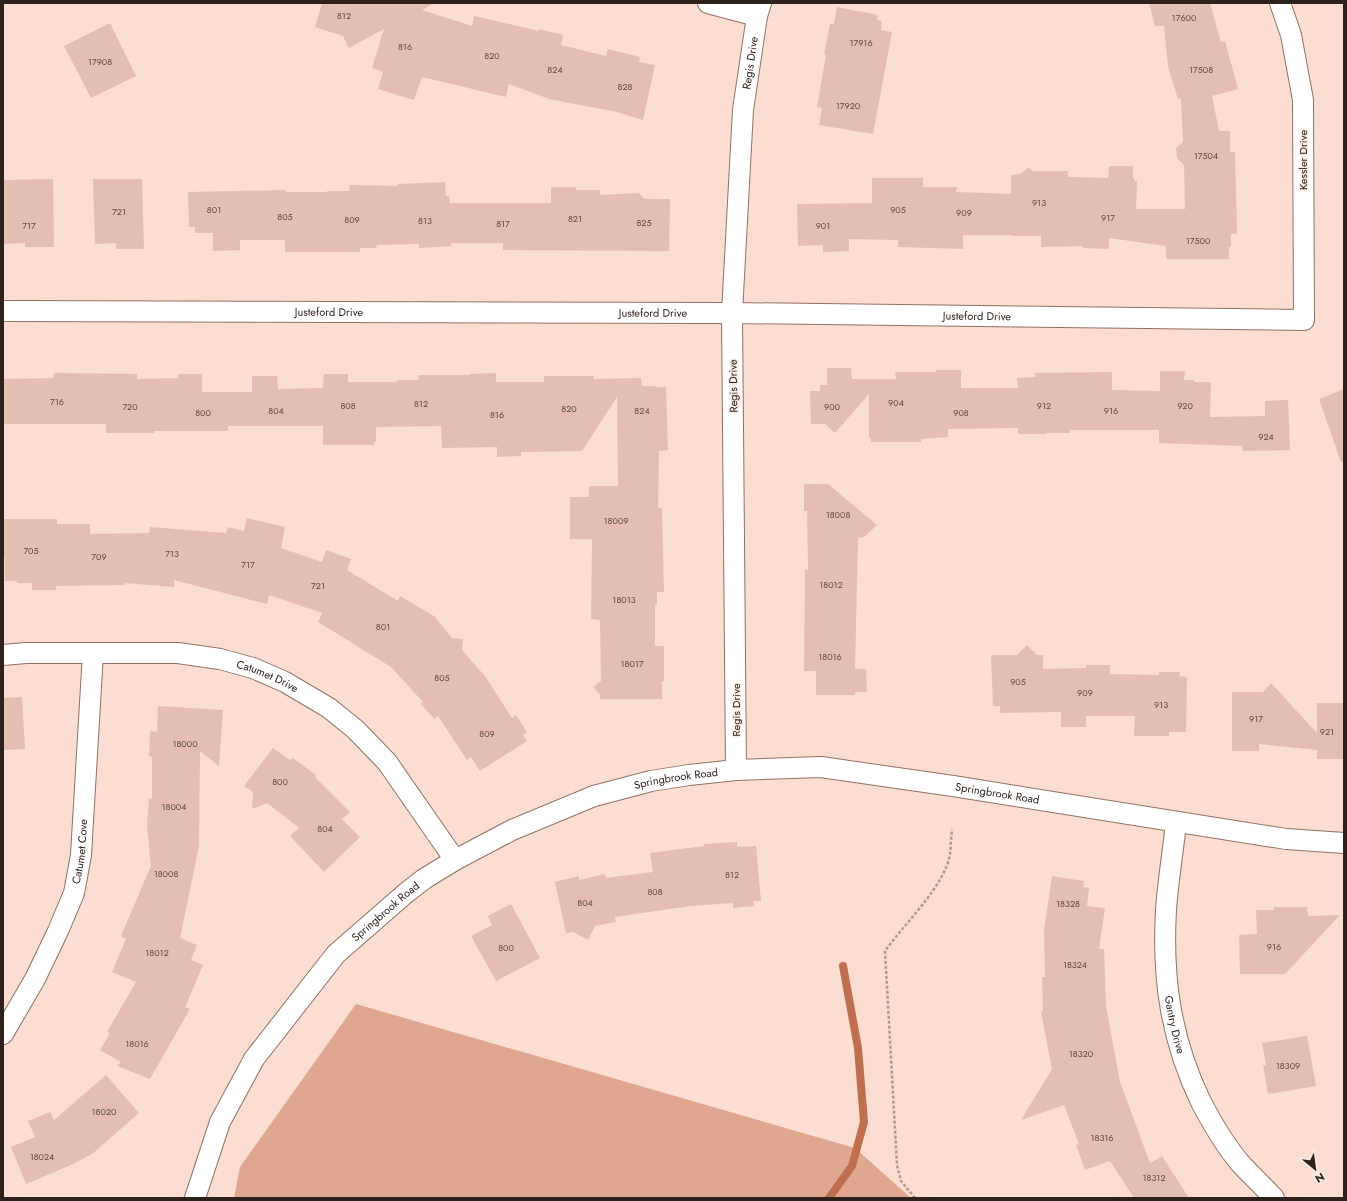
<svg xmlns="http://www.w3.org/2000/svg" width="1347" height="1201" font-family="Jost,sans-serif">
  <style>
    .green { fill: #dfa790 }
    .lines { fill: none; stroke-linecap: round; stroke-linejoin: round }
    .stream { stroke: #bf6f4e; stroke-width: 8 }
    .building { fill: #e4bfb1 }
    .street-casing { stroke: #927163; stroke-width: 22 }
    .path { stroke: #b1998f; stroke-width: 2.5; stroke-dasharray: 3 2; stroke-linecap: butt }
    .street { stroke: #fff; stroke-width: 20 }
    .labels { text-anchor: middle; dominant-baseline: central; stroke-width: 3; stroke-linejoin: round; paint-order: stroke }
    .number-label { font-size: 9px; fill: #5c4840 }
    .street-label { font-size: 11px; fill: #2e201b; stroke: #fdede7 }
  </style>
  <rect width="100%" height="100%" fill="#fbddd1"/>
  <path class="green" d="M356,1004l499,144 56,50h-677l6,-31z"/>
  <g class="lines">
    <path class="stream" d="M829,1198l23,-32 12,-44 -6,-74 -15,-82"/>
  </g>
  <g class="building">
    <path d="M322,3h113l-13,7 50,16 2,-10 65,15v-2l24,6 -2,10 45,11 2,-7 32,8 -1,5 16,3 -12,55 -26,-8 -68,-13 -40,-15 -3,13 -84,-20 -8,23 -36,-11 5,-17 -11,-4 12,-39 -35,19 -6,-12 -28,-9z"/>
    <path d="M1149,3h61l11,39 4,-1 13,48 -26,7 7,35h11v21h5l2,82h-6v13h-2v12h-63v-13l-57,-8v11l-26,-1v-2l-42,1v-11h-30v-1h-48v14l-65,-2v-7l-49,-1v12l-26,1v-7l-25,1 -1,-42 75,-1v-25h51v9h34l-1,5 55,2v-19l9,-1 9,-7 3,4h36v6l40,1 1,-12h24v12h1v3h3l-1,28h49l-1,-44 -7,-7 -1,-10 7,-6 -2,-44 -3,1 -10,-32 -4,-41h-9z"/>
    <path d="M837,7l41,8 -1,5 5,1 -1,9 11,2 -19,102 -54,-9 3,-17 -5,-1 9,-52h-2l6,-31h4z"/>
    <path d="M110,23l26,53 -45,22 -27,-52z"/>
    <path d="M53,179l1,68h-29v-4l-21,1 -1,-64z"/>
    <path d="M93,179h49l2,70h-28v-6l-21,1z"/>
    <path d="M445,182l1,14h3l1,7h101v-16h25v3h24v5l39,-2 5,6h26l-1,52 -166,-1v-7h-52v3l-32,2v-4l-42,1 -1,3h-16v4h-75v-12h-45v10l-27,1v-18h-18v-6h-6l-1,-35 98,-2v2h41v-1h22l1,-6 48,1v-2z"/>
    <path d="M827,368h24l1,11h44l-1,-7h41v-2h25v18h57l-1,-10 18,-1v-4l77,-1v18l48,1v-20h25l-1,9h10v2h17l-1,35 55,-1v-15l23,-1 2,50 -47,1 -1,-5 -83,-3v-13h-89v3h-24l1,1h-29v-6l-70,1v8l-27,2v3h-50v-4h-2v-44l-34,39 -10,-9h-14l-1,-33h10v-6h7z"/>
    <path d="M54,373l83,1v5l41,-1v-4h24v18h50v-16h25l1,13 45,-1 1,-14h24v8h49v-2h21l1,-5h51v-1l26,-1v9h48v-6h50v3l47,-1 1,8h13v1h11l2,63 -9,1 -1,57h4l2,84h-7v13h-2v41h9v35h-2v18h-62v-5l-7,-7 8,-6 -1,-61 -9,-1 1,-80h-22v-42h19v-11h29l-1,-89 -35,54 -61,1v4l-24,1v-10l-55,1 -1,-22 -65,1v15h-2v3h-51v-19h-95v5h-74v2h-48v-9h-103v-45l50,-1z"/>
    <path d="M1344,389v72l-3,1 -22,-63z"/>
    <path d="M804,484h24l49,41 -13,12 -6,1 -3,131h11l1,23h-12v3h-39v-24h-12l1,-101h3l-1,-59h-3z"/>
    <path d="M247,518l38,9 -4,21 41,14 4,-12 25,9 -4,11 51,31 2,-5 34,20 18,22 11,1 -1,11 23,26 27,42 4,-3 11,17 -4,3 4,6 -47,30 -9,-14 -4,3 -29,-44 -4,3 -13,-15 2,-2 -32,-35 -73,-45 4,-9 -53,-18 -2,9 -93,-24v7l-49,-4v2l-69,1v4h-24v-7h-15v-2h-12v-23h-2v-39h54v5h33v10l59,-1 1,-6 76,6 2,-6 16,4z"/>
    <path d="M1027,645l10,10h6v14l43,-1v-3h24v9l49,1v-3h21l-1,4 8,1 -1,55h-17v4h-35l1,-20h-49v11h-25v-15l-61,1v-7h-7l-2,-51h26z"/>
    <path d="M1271,683l46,50v-30h27v56h-27v-9l-58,-6v7h-27v-59h31z"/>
    <path d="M22,697l3,52 -22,1v-52z"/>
    <path d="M158,706l65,4 -4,56 -19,-15 -1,95 -19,92 17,7 -6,15 12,5 -18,42 5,2 -40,70 -33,-13 4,-4 -21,-12 10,-17 -3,-1 29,-50 -24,-10 14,-33 -5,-3 29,-68h1l-4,-43 2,-27 3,1v-42l-3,-1 1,-25 7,1z"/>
    <path d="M273,748l17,12 3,-2 23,17 -1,2 35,35 -8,7 18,18 -36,35 -34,-36 9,-8 -32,-25 -15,6 1,-17 -9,-6z"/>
    <path d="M737,842v5l19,-1 5,55h-8l1,5 -21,2v-5l-43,3 -75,11 1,5 -21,4 -7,14 -15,-8 -7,1 -11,-51 24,-6v4l26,-6 1,4 47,-6 -3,-19 54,-7v-2z"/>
    <path d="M1052,876l32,5 -1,6 6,1 -2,18 18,2 -6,41h5l2,57 14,76 30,81 12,-7 27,42h-55l-24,-37 -25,9 -9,-25 3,-1 -15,-39 -43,15 31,-51 -11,-57 2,-1 -1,-34h3l-1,-47z"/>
    <path d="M511,904l29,54 -44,23 -25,-45 21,-11 -4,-9z"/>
    <path d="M1274,907h33l1,9 32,-1 -55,59h-45l-1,-39 18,-1 -1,-24h18z"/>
    <path d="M1307,1036l9,50 -48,8 -5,-29h3l-4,-22z"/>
    <path d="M106,1075l33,38 -47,41 -21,11 -45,19 -15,-37 24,-10 -7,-16 22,-9 4,8z"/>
  </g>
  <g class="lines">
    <defs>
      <g id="street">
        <path d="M708,3l49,13"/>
        <path id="s1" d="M3,311l729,2 572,7 -1,-220 -12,-65 -11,-32"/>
        <path id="s2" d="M3,655l23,-2h152l42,6 33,9 32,14 44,26 26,21 32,33 68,98"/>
        <path id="s3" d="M736,770l-4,-457 11,-203 14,-94 4,-13"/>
        <path id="s4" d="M1176,823c-3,29 -8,58 -10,87 -4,69 5,130 35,192 11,21 24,43 39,61 11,12 23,23 34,35"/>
        <path id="s5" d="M3,1034l32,-55 23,-48 16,-38 7,-38 12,-202"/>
        <path id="s6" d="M195,1198l25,-76 34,-63 82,-105 70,-61 18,-14 31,-19 57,-30 82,-34 57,-15 38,-6 47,-5 85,-3 132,19 333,53 58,4"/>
      </g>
    </defs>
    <use href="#street" class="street-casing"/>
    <path class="path" d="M915,1198l-14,-17 -4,-16 -12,-214c19,-27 60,-65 65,-97 1,-8 1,-17 2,-25"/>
    <use href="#street" class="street"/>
  </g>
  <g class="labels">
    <g class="number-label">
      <text x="344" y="15">812</text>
      <text x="1184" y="17">17600</text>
      <text x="861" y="42">17916</text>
      <text x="405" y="46">816</text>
      <text x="492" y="55">820</text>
      <text x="100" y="61">17908</text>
      <text x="555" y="69">824</text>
      <text x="1201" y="69">17508</text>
      <text x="625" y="86">828</text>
      <text x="848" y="105">17920</text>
      <text x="1206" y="155">17504</text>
      <text x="1039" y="202">913</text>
      <text x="214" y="209">801</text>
      <text x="898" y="209">905</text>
      <text x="119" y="211">721</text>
      <text x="964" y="212">909</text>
      <text x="285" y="216">805</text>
      <text x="1108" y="217">917</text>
      <text x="575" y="218">821</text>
      <text x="352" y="219">809</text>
      <text x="425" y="220">813</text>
      <text x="644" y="222">825</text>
      <text x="503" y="223">817</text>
      <text x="29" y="225">717</text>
      <text x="823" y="225">901</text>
      <text x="1198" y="240">17500</text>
      <text x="57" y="401">716</text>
      <text x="896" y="402">904</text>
      <text x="421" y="403">812</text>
      <text x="348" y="405">808</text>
      <text x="1044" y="405">912</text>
      <text x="1185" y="405">920</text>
      <text x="130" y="406">720</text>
      <text x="832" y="406">900</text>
      <text x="569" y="408">820</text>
      <text x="276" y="410">804</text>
      <text x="642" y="410">824</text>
      <text x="1111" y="410">916</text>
      <text x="203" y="412">800</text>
      <text x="961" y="412">908</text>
      <text x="497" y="414">816</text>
      <text x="1266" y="436">924</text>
      <text x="838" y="514">18008</text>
      <text x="616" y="520">18009</text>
      <text x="31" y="550">705</text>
      <text x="172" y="553">713</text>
      <text x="99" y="556">709</text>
      <text x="248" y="564">717</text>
      <text x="831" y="584">18012</text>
      <text x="318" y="585">721</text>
      <text x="624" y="599">18013</text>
      <text x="383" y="626">801</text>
      <text x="830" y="656">18016</text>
      <text x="632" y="663">18017</text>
      <text x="442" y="677">805</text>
      <text x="1018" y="681">905</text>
      <text x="1085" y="692">909</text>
      <text x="1161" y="704">913</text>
      <text x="1256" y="718">917</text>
      <text x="1327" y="731">921</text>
      <text x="487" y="733">809</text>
      <text x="185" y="743">18000</text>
      <text x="280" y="781">800</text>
      <text x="174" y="806">18004</text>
      <text x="325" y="828">804</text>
      <text x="166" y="873">18008</text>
      <text x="732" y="874">812</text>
      <text x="655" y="891">808</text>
      <text x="585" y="902">804</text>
      <text x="1068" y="903">18328</text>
      <text x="1274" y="946">916</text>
      <text x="506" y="947">800</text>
      <text x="157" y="952">18012</text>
      <text x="1075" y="964">18324</text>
      <text x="137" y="1043">18016</text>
      <text x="1081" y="1053">18320</text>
      <text x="1288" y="1065">18309</text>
      <text x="104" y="1111">18020</text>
      <text x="1102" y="1137">18316</text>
      <text x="42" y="1156">18024</text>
      <text x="1154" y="1177">18312</text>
    </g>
    <g class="street-label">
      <text stroke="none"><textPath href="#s3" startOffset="708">Regis Drive</textPath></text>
      <text transform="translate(1303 160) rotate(-90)">Kessler Drive</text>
      <text stroke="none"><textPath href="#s1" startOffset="326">Justeford Drive</textPath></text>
      <text stroke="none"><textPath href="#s1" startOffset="650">Justeford Drive</textPath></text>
      <text stroke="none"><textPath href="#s1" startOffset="974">Justeford Drive</textPath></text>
      <text transform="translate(733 386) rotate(-91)">Regis Drive</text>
      <text stroke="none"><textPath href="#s2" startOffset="268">Catumet Drive</textPath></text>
      <text transform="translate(736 710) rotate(-90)">Regis Drive</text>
      <text stroke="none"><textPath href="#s6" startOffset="674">Springbrook Road</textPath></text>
      <text stroke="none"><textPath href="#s6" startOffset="998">Springbrook Road</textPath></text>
      <text stroke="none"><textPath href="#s5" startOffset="200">Catumet Cove</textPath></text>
      <text stroke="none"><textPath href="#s6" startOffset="350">Springbrook Road</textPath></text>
      <text stroke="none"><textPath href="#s4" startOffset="203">Gantry Drive</textPath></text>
    </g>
  </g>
  <rect width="1347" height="1201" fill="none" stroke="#2e201b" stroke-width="8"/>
  <g transform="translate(1315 1169) rotate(151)" stroke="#fdede7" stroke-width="3" paint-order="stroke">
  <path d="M0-3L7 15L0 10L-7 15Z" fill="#2e201b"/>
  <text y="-6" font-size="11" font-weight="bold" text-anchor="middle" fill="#2e201b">N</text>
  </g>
</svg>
